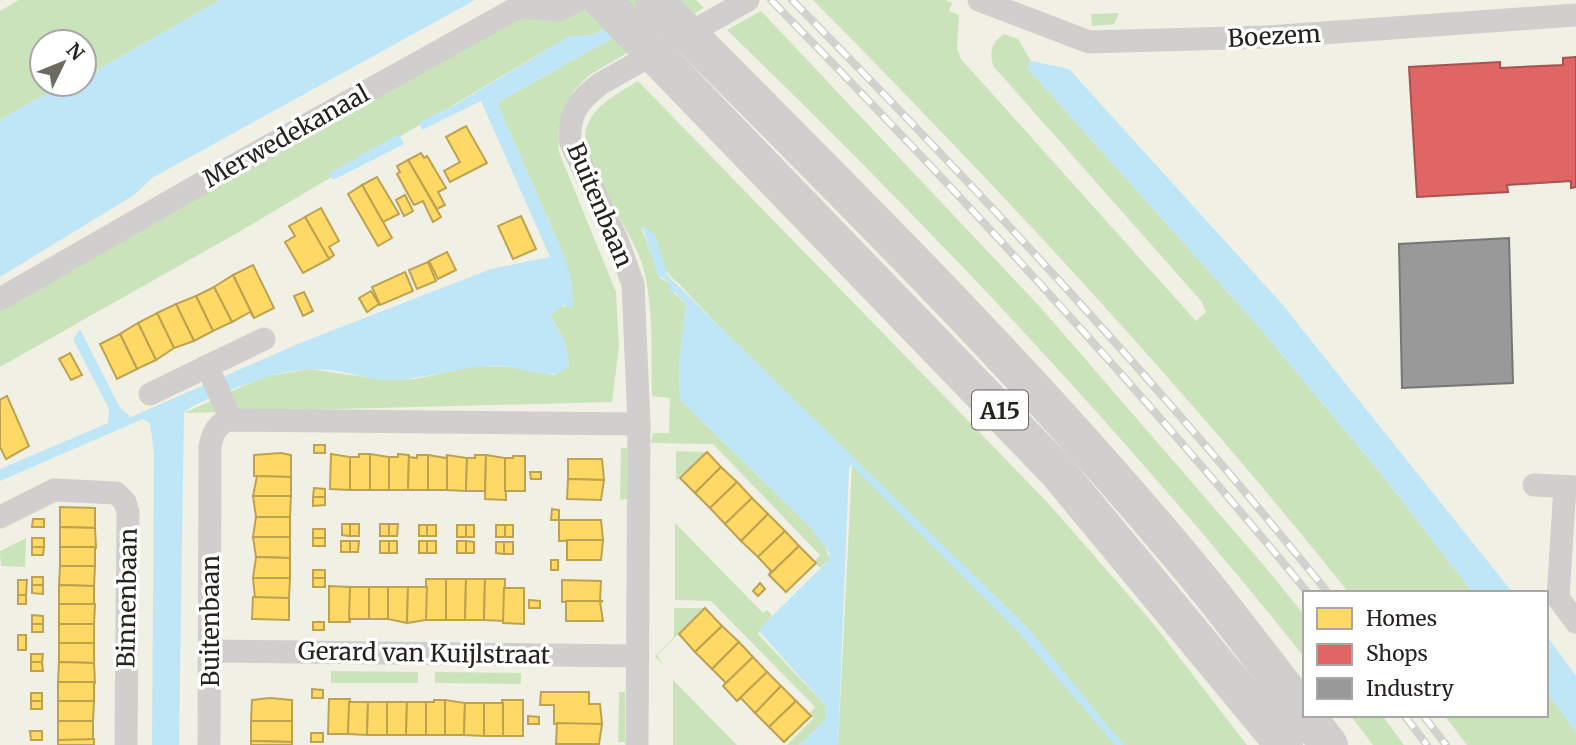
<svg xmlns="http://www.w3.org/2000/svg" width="1576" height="745" font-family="Merriweather,serif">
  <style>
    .green { fill: #cae3ba }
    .water { fill: #bee6f6 }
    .homes { fill: #ffd966; stroke: #bea250; stroke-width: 2 }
    .shops { fill: #e06666; stroke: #a85250; stroke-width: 2 }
    .industry { fill: #999; stroke: #767674; stroke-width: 2 }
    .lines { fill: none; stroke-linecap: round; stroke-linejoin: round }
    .minor { stroke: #d0cfcd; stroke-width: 23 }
    .motorway { stroke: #d0cfcd; stroke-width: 38 }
    .rail-casing { stroke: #d1d1cd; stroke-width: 8 }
    .rail { stroke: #fff; stroke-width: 5; stroke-dasharray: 16; stroke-linecap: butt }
    .labels { text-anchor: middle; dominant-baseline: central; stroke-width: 7; stroke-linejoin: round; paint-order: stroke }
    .shield { fill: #fff; stroke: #666560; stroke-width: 2 }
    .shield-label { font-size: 23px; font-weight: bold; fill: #25231c }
    .street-label { font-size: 24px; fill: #25231c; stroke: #fff }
  </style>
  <rect width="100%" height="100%" fill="#f1f0e5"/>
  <g class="green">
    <path d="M19,0h201l-136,77v-35h-42v42h30l-34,14 -38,22v-109z"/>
    <path d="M592,0h64l-64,35 -24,2 -331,196 -237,134v-57l521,-297z"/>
    <path d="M680,0h16l8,8 -113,66c-26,22 -36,44 -32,78l57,140 3,54 -7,56 -428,11 79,-36 46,-8 76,11 31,-1 58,-13 46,1 34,8 15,-10 -4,-23 -15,-27 10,-8 8,-1 -4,-50 -67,-153z"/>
    <path d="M813,0h132l7,3 -3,8 10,4 -2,33 4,11 235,262 10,-9 -4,-10 -208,-235c-6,-14 -2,-25 10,-33l14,5 13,22 -4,7 230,257 125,150 91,118h-124c-167,-209 -350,-405 -536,-593z"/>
    <path d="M761,11l280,297 226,261 38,47v42c-178,-223 -373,-430 -578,-628z"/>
    <path d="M1119,13l-5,11 -22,2 -1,-12z"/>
    <path d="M638,81l410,422 104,119 95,123h-409l14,-279 -173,-182c-15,-12 -20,-24 -22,-43l-16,-14 19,51 10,5 3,9 13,12 -7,60 1,36 129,126 13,14 8,19 -10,9 -6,-6 6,-7 -107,-111 -62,-1 2,-10h16l1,-35 -18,-2c-1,-43 2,-88 -9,-129 -10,-36 -61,-102 -58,-131 3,-29 31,-41 53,-55z"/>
    <path d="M621,448h6v51l-7,1z"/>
    <path d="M676,451l30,1 -30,28z"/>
    <path d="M675,523l88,90 4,-3 5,5 -14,19 67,71 1,14 -27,26h-12l26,-26 -4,-5 6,-7 -104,-106 -36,-1z"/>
    <path d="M26,538l-1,29 -24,-1 -1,-15z"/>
    <path d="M674,608h31l-48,47 7,11 -9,-10 19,-19z"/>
    <path d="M331,671l87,1v11h-87z"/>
    <path d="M435,672l86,1v11l-86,-1z"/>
    <path d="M673,680l64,65h-64z"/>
    <path d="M1546,691l30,41v13h-109l-23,-30h102z"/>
    <path d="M619,692h6v50h-7z"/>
    <path d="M1350,715h32l22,30h-31z"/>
  </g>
  <g class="water">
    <path d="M220,0h255l-323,178 -18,17 -134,82v-157c25,-14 55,-36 84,-36v-7z"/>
    <path d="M656,0h24l-183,103 67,153 8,26 1,26 -9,-3 -14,11 15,26 4,23c-12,19 -51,1 -70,1 -38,-1 -73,14 -111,14 -20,0 -38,-8 -58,-10 -40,-4 -76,10 -113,26 -11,4 -24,8 -33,17l-5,332h-27l2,-292 -4,-30 -7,-4 -143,62v-12l108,-46 1,-14 -36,-70 7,-10 40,79 11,9 169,-74 191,-74 59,-12 -69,-156 -59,29 -3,-8 34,-16 115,-69 24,-2z"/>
    <path d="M1031,61l38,8 213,235 231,289h-40l-91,-118 -125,-150 -230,-257z"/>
    <path d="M399,134l5,10 -71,36 -4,-7z"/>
    <path d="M642,225l13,10 13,41 360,352 96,117h-9l-97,-113 -166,-166 -3,1 -11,278h-39l27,-26 -1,-14 -67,-75 70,-69 2,-7 -21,-28 -129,-126 -1,-36 7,-60 -11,-12 -6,2 1,-11 -13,-9z"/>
    <path d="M1546,635l30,41v56l-30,-41z"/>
  </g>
  <g class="homes">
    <path d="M466,126l21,37 -37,19 -6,-11 16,-9 -14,-25z"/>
    <path d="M421,153l3,5 3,-2 19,32 -8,4 7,13 -8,4 -29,-49z"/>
    <path d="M408,160l33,57 -8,5 -10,-21 -9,4 -17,-31 3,-2 -3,-6z"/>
    <path d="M377,177l22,37 -16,8 -21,-37z"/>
    <path d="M362,185l30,53 -14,8 -30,-52z"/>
    <path d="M405,195l8,16 -9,5 -8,-16z"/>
    <path d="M321,208l18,33 -10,6 5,8 -5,4 -24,-42z"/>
    <path d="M521,216l15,33 -23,10 -15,-33z"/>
    <path d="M305,217l24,42 -26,14 -18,-31 10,-6 -6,-10z"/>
    <path d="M447,252l9,18 -18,9 -9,-18z"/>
    <path d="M428,262l8,19 -19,8 -8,-19z"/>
    <path d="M253,265l21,43 -20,10 -21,-43z"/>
    <path d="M405,272l8,19 -33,14 -8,-18z"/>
    <path d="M233,275l21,43 -4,-6 -18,10 -18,-35z"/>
    <path d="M214,287l18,35 -19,9 -17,-35z"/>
    <path d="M371,291l8,13 -12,8 -8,-14z"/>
    <path d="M304,292l9,19 -10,5 -9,-20z"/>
    <path d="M196,296l17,35 -19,10 -18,-37z"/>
    <path d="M176,304l18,37 -20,7 -17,-35z"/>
    <path d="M157,313l17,35 -18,12 -18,-37z"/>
    <path d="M138,323l18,37 -19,9 -17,-35z"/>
    <path d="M120,334l17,35 -20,10 -17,-35z"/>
    <path d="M70,353l12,22 -11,5 -12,-21z"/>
    <path d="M7,396l22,50 -23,13 -6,-12v-47z"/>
    <rect x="314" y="445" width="11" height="8"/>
    <path d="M707,452l14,15 -26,26 -15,-15z"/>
    <path d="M281,453l10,2v22l-37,-1v-21z"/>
    <path d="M331,454l19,3v33l-20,-1z"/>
    <path d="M359,454h11v36h-20v-33h9z"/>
    <path d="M370,454l19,3v33h-19z"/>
    <path d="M398,454l11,1 -1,35h-19v-33h9z"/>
    <path d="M409,455v2l8,1v-3h11v35h-20z"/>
    <path d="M428,455l18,3 1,-3v35h-19z"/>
    <path d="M447,455l20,3 -1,33 -19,-1z"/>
    <path d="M475,455h11l-1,36h-19l1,-33h8z"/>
    <path d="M486,455l19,3 1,42 -21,-1z"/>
    <path d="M513,456h12v35h-20v-33h8z"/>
    <path d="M568,459h34l2,21 -36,-1z"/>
    <path d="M721,467l16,15 -27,26 -15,-15z"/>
    <path d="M530,472h11v7h-10z"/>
    <path d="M257,476l34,1v19h-38z"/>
    <path d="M568,479l36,1 -3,20 -34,-1z"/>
    <path d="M737,482l15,16 -27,26 -15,-16z"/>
    <path d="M314,488l11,1v8h-12z"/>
    <path d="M253,496h38l-1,21h-34z"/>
    <path d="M313,497h12v8l-12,1z"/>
    <path d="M752,498l16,16 -27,27 -16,-17z"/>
    <path d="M60,507l35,1v20l-35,-1z"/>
    <path d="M552,509l7,1v10h-8z"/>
    <path d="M768,514l17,17 -27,26 -17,-16z"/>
    <path d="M256,517h34v20h-37z"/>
    <path d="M33,519h11v8h-12z"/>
    <path d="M559,520h42l2,20 -44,1z"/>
    <path d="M342,524h8v12l-8,-1z"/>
    <rect x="350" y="524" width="9" height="12"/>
    <rect x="380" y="524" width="9" height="12"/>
    <path d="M389,524h9l-1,12h-8z"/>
    <rect x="419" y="525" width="8" height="11"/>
    <rect x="427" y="525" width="9" height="11"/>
    <rect x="457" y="525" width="9" height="12"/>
    <rect x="466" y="525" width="8" height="12"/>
    <rect x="496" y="525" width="9" height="12"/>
    <rect x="505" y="525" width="8" height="12"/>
    <path d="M60,527l35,1 1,20 -36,-1z"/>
    <rect x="313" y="529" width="12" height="9"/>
    <path d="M785,531l14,15 -30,29 2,-4 -13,-14z"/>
    <path d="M253,537h37v21l-34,-1z"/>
    <rect x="32" y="538" width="12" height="9"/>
    <rect x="313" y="538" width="12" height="8"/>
    <path d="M567,540h36l-2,20h-34z"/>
    <rect x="341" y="541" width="9" height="11"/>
    <path d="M350,541h9l-1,11h-8z"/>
    <rect x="380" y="541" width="9" height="12"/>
    <rect x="389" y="541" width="8" height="12"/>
    <rect x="419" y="541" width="8" height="12"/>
    <rect x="427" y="541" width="9" height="12"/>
    <rect x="457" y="541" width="9" height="12"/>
    <path d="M466,541l8,1v11h-8z"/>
    <path d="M496,542h8v12l-8,-1z"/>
    <rect x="504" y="542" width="9" height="12"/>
    <path d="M799,546l17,17 -30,29 -17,-17z"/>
    <path d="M32,547h12l-1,8h-11z"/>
    <rect x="60" y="547" width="35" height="19"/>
    <path d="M256,557l34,1v20h-37z"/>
    <rect x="551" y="560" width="7" height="10"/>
    <path d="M60,566h35l-1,20 -35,-1z"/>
    <rect x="313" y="570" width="12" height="8"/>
    <rect x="32" y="577" width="11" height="8"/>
    <path d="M253,578h37l-1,20h-34z"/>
    <rect x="313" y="578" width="12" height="9"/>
    <rect x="426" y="579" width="20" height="41"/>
    <path d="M446,579h20l-1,41h-19z"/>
    <path d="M466,579h19l-1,41h-19z"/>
    <path d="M485,579h20l-1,42 -20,-1z"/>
    <path d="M18,580h9l-1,15h-8z"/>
    <path d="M562,580l39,1 -1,20h3l-41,1z"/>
    <path d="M760,583l5,6 -7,7 -5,-5z"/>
    <path d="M32,585h11v9l-11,-1z"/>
    <path d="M59,585l35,1v19l-35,-1z"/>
    <path d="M329,586l21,1v35h-21z"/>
    <path d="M350,587h19v32h-20z"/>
    <rect x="369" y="587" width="19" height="32"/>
    <path d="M388,587h20l-1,36 -19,-4z"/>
    <path d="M408,587h19l-1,33 -19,3z"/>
    <path d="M504,588h20v36l-21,-1z"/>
    <rect x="18" y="595" width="8" height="9"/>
    <path d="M253,597l36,1v22l-37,-1z"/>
    <path d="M529,600l11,1v7h-11z"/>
    <path d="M566,601h37l-3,1 3,19h-37z"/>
    <path d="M59,604h36l-1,20h-35z"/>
    <path d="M705,608l17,18 -27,26 -16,-18z"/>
    <path d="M32,615l11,1v8h-11z"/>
    <rect x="313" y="622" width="11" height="8"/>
    <rect x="32" y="624" width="11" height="8"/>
    <rect x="59" y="624" width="35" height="19"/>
    <path d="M722,626l17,16 -27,27 -17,-17z"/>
    <rect x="18" y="635" width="8" height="15"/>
    <path d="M739,642l14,15 -30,29 3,-3 -14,-14z"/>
    <path d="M59,643h35v20l-35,-1z"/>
    <path d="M31,654h12l-1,8h-11z"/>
    <path d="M753,657l14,15 -30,29 -14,-15z"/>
    <path d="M31,662h11l1,9h-12z"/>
    <path d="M59,662l35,1 1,20 -37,-1z"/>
    <path d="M767,672l14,14 -26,27 -14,-15 -4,3z"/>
    <rect x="58" y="682" width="36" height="19"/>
    <path d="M781,686l15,15 -27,26 -14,-14z"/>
    <path d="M312,689l11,1v8h-11z"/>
    <path d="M541,692h48v12h11l2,20h-48v-19h-14z"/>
    <rect x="31" y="693" width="11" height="8"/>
    <path d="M270,698l22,2v21h-41l1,-21z"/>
    <path d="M329,699h21l-2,35h-20z"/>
    <path d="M434,700h11v35h-19v-33h8z"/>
    <path d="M445,700l20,3 -1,32h-19z"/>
    <path d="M502,700h21v36h-20z"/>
    <rect x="31" y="701" width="11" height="8"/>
    <path d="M58,701h36l-1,20h-35z"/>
    <path d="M796,701l15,15 -27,26 -15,-15z"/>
    <path d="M349,702h19l-1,33 -19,-1z"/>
    <path d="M368,702h19v33h-20z"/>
    <path d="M387,702h20l-1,33h-19z"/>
    <path d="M407,702h19v33h-20z"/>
    <path d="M465,703h19v33l-20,-1z"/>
    <rect x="484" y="703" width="19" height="33"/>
    <path d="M528,716l11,1v7h-11z"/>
    <rect x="58" y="721" width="35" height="19"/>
    <path d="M251,721h41v21l-41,-1z"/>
    <path d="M557,723l45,1 -3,20h-43z"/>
    <path d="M30,731h12v9h-11z"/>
    <rect x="311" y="733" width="12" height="9"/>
    <path d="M94,739v6h-36v-5z"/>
    <path d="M251,741l41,1v3h-41z"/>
  </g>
  <path class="shops" d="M1576,57v130l-5,1v-7l-64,4 1,7 -91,5 -8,-130 91,-5v6l63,-3v-7z"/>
  <path class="industry" d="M1509,238l4,145 -111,5 -3,-144z"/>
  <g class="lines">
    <g class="minor">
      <path d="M979,0l110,42 178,-5 309,-22"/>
      <path d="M0,299l195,-112 318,-177 11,-3 34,3 21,-10"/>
      <path d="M207,366l20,44v10"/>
      <path d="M150,394l114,-55"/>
      <path d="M1534,485l42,2"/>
      <path d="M1565,487l-7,111 18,24"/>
      <path d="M0,517l54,-27 62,3 9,9 3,10 -2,233"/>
      <path d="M210,651l428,5"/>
      <path d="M209,745l1,-298c2,-12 5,-20 17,-27l412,4"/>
      <path d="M637,745l2,-321 -6,-140 -16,-44 -47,-99c-2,-27 9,-41 30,-57l148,-84"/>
    </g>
    <g class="motorway">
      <path d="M602,0l455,471 227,274"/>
      <path d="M654,0c184,185 373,370 540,572 38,46 74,95 111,142"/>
      <path d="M1306,715l23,30"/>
    </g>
    <defs>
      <g id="rail">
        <path d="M771,0c187,191 368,386 537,593"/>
        <path d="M792,0c187,190 369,385 536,593"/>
        <path d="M1404,715l23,30"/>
        <path d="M1423,715l23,30"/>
      </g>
    </defs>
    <use href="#rail" class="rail-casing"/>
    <use href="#rail" class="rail"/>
  </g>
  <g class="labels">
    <rect class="shield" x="972" y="390.5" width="56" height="39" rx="5"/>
    <g class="shield-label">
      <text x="1000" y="410">A15</text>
    </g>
    <g class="street-label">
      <text transform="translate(1274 36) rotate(-3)">Boezem</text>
      <text transform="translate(286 136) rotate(-29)">Merwedekanaal</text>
      <text transform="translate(600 205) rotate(67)">Buitenbaan</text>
      <text transform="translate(127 598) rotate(-89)">Binnenbaan</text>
      <text transform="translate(210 621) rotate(-90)">Buitenbaan</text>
      <text transform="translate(424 653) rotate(1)">Gerard van Kuijlstraat</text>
    </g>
  </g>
  <rect x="1303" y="591" width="245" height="126" fill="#ffffff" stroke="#a8a7a4" stroke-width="2"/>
  <rect x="1317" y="608" width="35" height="21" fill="#ffd966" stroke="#a8a7a4" stroke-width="2"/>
  <text x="1366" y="626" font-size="21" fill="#25231c">Homes</text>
  <rect x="1317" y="644" width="35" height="21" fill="#e06666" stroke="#a8a7a4" stroke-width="2"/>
  <text x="1366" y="661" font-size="21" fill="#25231c">Shops</text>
  <rect x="1317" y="678" width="35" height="21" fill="#999999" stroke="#a8a7a4" stroke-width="2"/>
  <text x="1366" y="696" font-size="21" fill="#25231c">Industry</text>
  <g transform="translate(63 63) rotate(47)"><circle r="33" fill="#ffffff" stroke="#a8a7a4" stroke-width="2"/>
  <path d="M0-5L12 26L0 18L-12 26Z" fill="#6c6b62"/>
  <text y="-10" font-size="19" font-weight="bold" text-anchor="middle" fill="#25231c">N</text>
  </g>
</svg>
